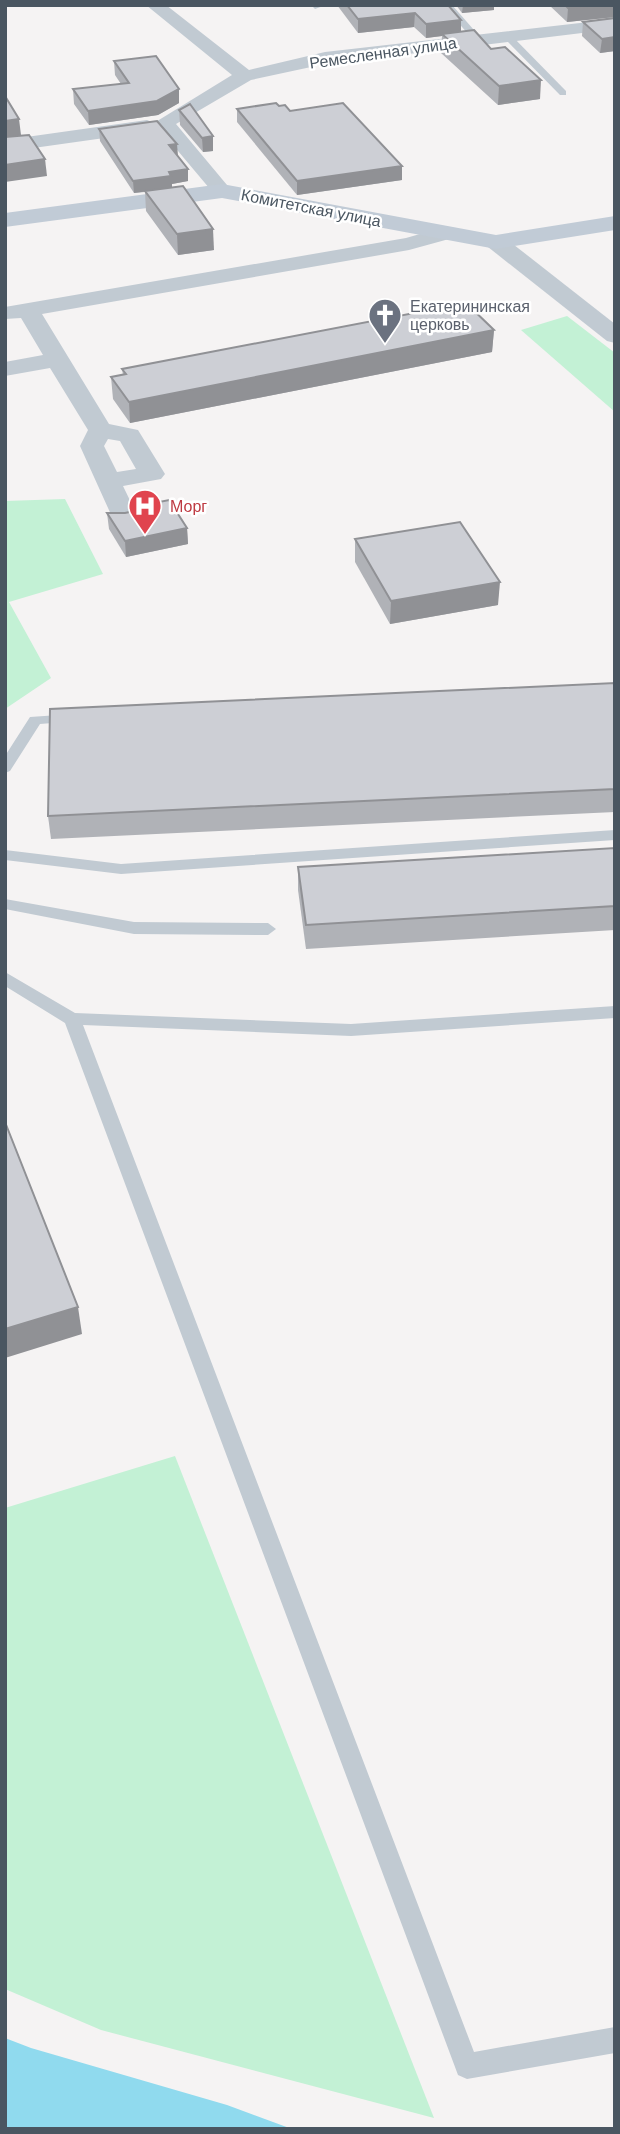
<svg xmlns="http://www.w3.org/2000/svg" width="620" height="2134" font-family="'DM Sans',sans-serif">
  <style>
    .green { fill: #c3f1d5 }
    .water { fill: #90daee }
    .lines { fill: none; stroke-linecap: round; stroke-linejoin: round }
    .lane { fill: #c1cad2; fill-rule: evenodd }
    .street { fill: #c1cad2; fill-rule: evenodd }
    .secondary { fill: #c1cbd6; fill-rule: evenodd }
    .wall { fill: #b0b2b7 }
    .shaded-wall { fill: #909195 }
    .building { fill: #cdcfd5; stroke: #909195; stroke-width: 2 }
    .labels { text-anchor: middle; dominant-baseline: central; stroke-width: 5; stroke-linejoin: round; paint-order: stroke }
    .far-street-label { font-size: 16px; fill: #4a5661; stroke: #fff }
    .far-worship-label { font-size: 16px; fill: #5b616d; stroke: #fff; text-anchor: start }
    .far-health-label { font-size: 16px; fill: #be3a42; stroke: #fff; text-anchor: start }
  </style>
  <rect width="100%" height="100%" fill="#f5f3f3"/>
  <g class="green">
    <path d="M567,316l48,37v59l-94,-82z"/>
    <path d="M65,499l38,75 -94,28 42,76 -46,31v-208z"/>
    <path d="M175,1456l259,662 -333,-88 -96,-41v-481z"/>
  </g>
  <path class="water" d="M5,2038l26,10 196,57 65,24h-287z"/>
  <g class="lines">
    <g class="lane">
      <path d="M311,5h15l-11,4z"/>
      <path d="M443,5h9l29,33v4h-6z"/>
      <path d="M504,34h6l56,57v4h-6l-56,-57z"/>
      <path d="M73,714l7,4 -2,3 -38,3 -30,47 -5,2v-17l25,-39z"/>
      <path d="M615,830v10l-494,34 -116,-14v-10l116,14z"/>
      <path d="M5,899l129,23 134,1 8,6 -8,6 -134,-1 -129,-25z"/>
      <path d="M5,972l70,41 276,11 264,-18v12l-264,18 -268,-11 391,1027 141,-25v26l-148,26 -9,-4 -393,-1052 -60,-37z"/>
    </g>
    <g class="street">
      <path d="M146,5h20l83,65 76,-18 290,-33v10l-290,35 -74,16 -75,44 56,67 -3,4h-14l-58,-69 -10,6 -142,20v-12l142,-20 7,3 78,-48z"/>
      <path d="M441,228l8,1 3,5 -3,5 -40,11 -367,64 67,110 29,6 27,44 -4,5 -38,7 16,33 -4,6 -9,2 -9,-2 -4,-6 -33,-73 8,-16 -38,-62 -45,8v-14l38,-7 -22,-37 -16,1v-12l401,-69zM108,439l12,2 16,28 -19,3 -13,-26z"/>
      <path d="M496,236l8,1 111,87v19l-8,-2 -119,-94 -3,-5 3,-5z"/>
    </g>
    <path class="secondary" d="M222,184l274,51 119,-19v14l-119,19 -274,-51 -217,29v-14z"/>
  </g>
  <g class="wall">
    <path d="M337,5h111l13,27 30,17 49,50 -42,6 -57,-52 1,-17 -16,2 -12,-11 -56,6z"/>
    <path d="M456,5h38v5l-32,3z"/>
    <path d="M549,5h66v12l-48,5z"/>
    <path d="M615,18v33l-15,2 -18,-17 1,-14z"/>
    <path d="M114,61l65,28v14l-21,12 -69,10 -15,-21 -1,-15 48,-5 -6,-9z"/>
    <path d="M279,106l123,60v14l-105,15 -60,-73v-13z"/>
    <path d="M179,110l34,41 -10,1 -23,-27z"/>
    <path d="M99,129l79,27 10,25 -16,3v3l42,63 -36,5 -32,-44 -1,-19 -11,1 -34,-52z"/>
    <path d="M494,330l-2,22 -362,71 -17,-24 -2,-22 12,-2 -1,-6z"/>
    <path d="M107,513l80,15 1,16 -62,13 -17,-28z"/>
    <path d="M355,539l143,66 -108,19 -35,-62z"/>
    <path d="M615,683v129l-564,27 -3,-23z"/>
    <path d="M615,848v82l-309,19 -8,-59v-23z"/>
  </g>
  <g class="shaded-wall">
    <path d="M463,5h31v5l-32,3z"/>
    <path d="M599,5h16v12l-48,5 1,-14z"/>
    <path d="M415,13l-1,14 -56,6v-14z"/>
    <path d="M461,20v14h-19v2l-16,2v-14z"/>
    <path d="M615,37v14l-15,2 2,-14z"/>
    <path d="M541,80l-1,19 -42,6 1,-19z"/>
    <path d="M179,89v14l-21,12 -69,10 -1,-14z"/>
    <path d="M19,119l2,16 -16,3v-17z"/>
    <path d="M213,136v15l-10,1 -1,-14z"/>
    <path d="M177,144l1,12 -9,-11z"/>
    <path d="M45,159l2,17 -42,6v-17z"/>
    <path d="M402,166v14l-105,15v-14z"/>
    <path d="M188,169v12l-16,3v4l-38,5 -1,-12 36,-9z"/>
    <path d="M213,229l1,21 -36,5 -1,-21z"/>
    <path d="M494,330l-2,22 -362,71 -1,-21z"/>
    <path d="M187,528l1,16 -62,13 -1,-16z"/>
    <path d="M500,582l-2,23 -108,19 1,-23z"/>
    <path d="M78,1307l4,27 -77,24v-29z"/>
  </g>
  <g class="building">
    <path d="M347,5h101l13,15 -35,4 -11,-11 -57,6z"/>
    <path d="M565,5h34l-31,3z"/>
    <path d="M615,18v19l-13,2 -19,-17z"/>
    <path d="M474,30l17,19 14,-2 36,33 -42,6 -57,-52z"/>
    <path d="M156,56l23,33 -22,12 -69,10 -15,-22 56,-6 -15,-22z"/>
    <path d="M5,96l14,23 -14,2z"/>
    <path d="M276,103l3,3 6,-1 5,6 53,-8 59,63 -105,15 -60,-72z"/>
    <path d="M190,104l23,32 -11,2 -23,-28z"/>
    <path d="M157,121l20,23 -8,1 19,24 -19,3 2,4 -38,5 -34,-52z"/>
    <path d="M29,135l16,24 -40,6v-28z"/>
    <path d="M183,186l30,43 -36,5 -32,-43z"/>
    <path d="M466,303l28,27 -365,72 -18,-25 15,-3 -4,-5z"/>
    <path d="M169,500l18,28 -62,13 -18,-28h18l9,-2 5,-5z"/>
    <path d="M460,522l40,60 -109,19 -36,-62z"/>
    <path d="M615,683v106l-567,27 2,-107z"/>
    <path d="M615,848v58l-309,19 -8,-58z"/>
    <path d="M5,1122l73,185 -73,22z"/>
  </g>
  <defs>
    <symbol id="church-pin" viewBox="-11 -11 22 30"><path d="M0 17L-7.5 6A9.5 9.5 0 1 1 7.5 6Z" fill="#6b7280" stroke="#fff"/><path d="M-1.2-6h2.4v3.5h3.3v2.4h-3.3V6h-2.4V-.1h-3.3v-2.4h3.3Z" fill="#fff"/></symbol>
    <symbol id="hospital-pin" viewBox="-11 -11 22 30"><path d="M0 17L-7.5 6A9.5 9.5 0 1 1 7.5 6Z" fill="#e0444e" stroke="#fff"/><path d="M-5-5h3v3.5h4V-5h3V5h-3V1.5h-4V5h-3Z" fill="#fff"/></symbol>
  </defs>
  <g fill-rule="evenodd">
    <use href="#church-pin" x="366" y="296" width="38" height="52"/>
    <use href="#hospital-pin" x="126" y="487" width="38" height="52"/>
  </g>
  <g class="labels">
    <g class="far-street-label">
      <text transform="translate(383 53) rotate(-8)">Ремесленная улица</text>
      <text transform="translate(311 208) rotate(11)">Комитетская улица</text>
    </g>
    <g class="far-worship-label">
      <text x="410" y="306">Екатерининская<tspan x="410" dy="18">церковь</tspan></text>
    </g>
    <g class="far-health-label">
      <text x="170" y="506">Морг</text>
    </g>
  </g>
  <rect width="620" height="2134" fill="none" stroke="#4a5661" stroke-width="14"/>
</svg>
